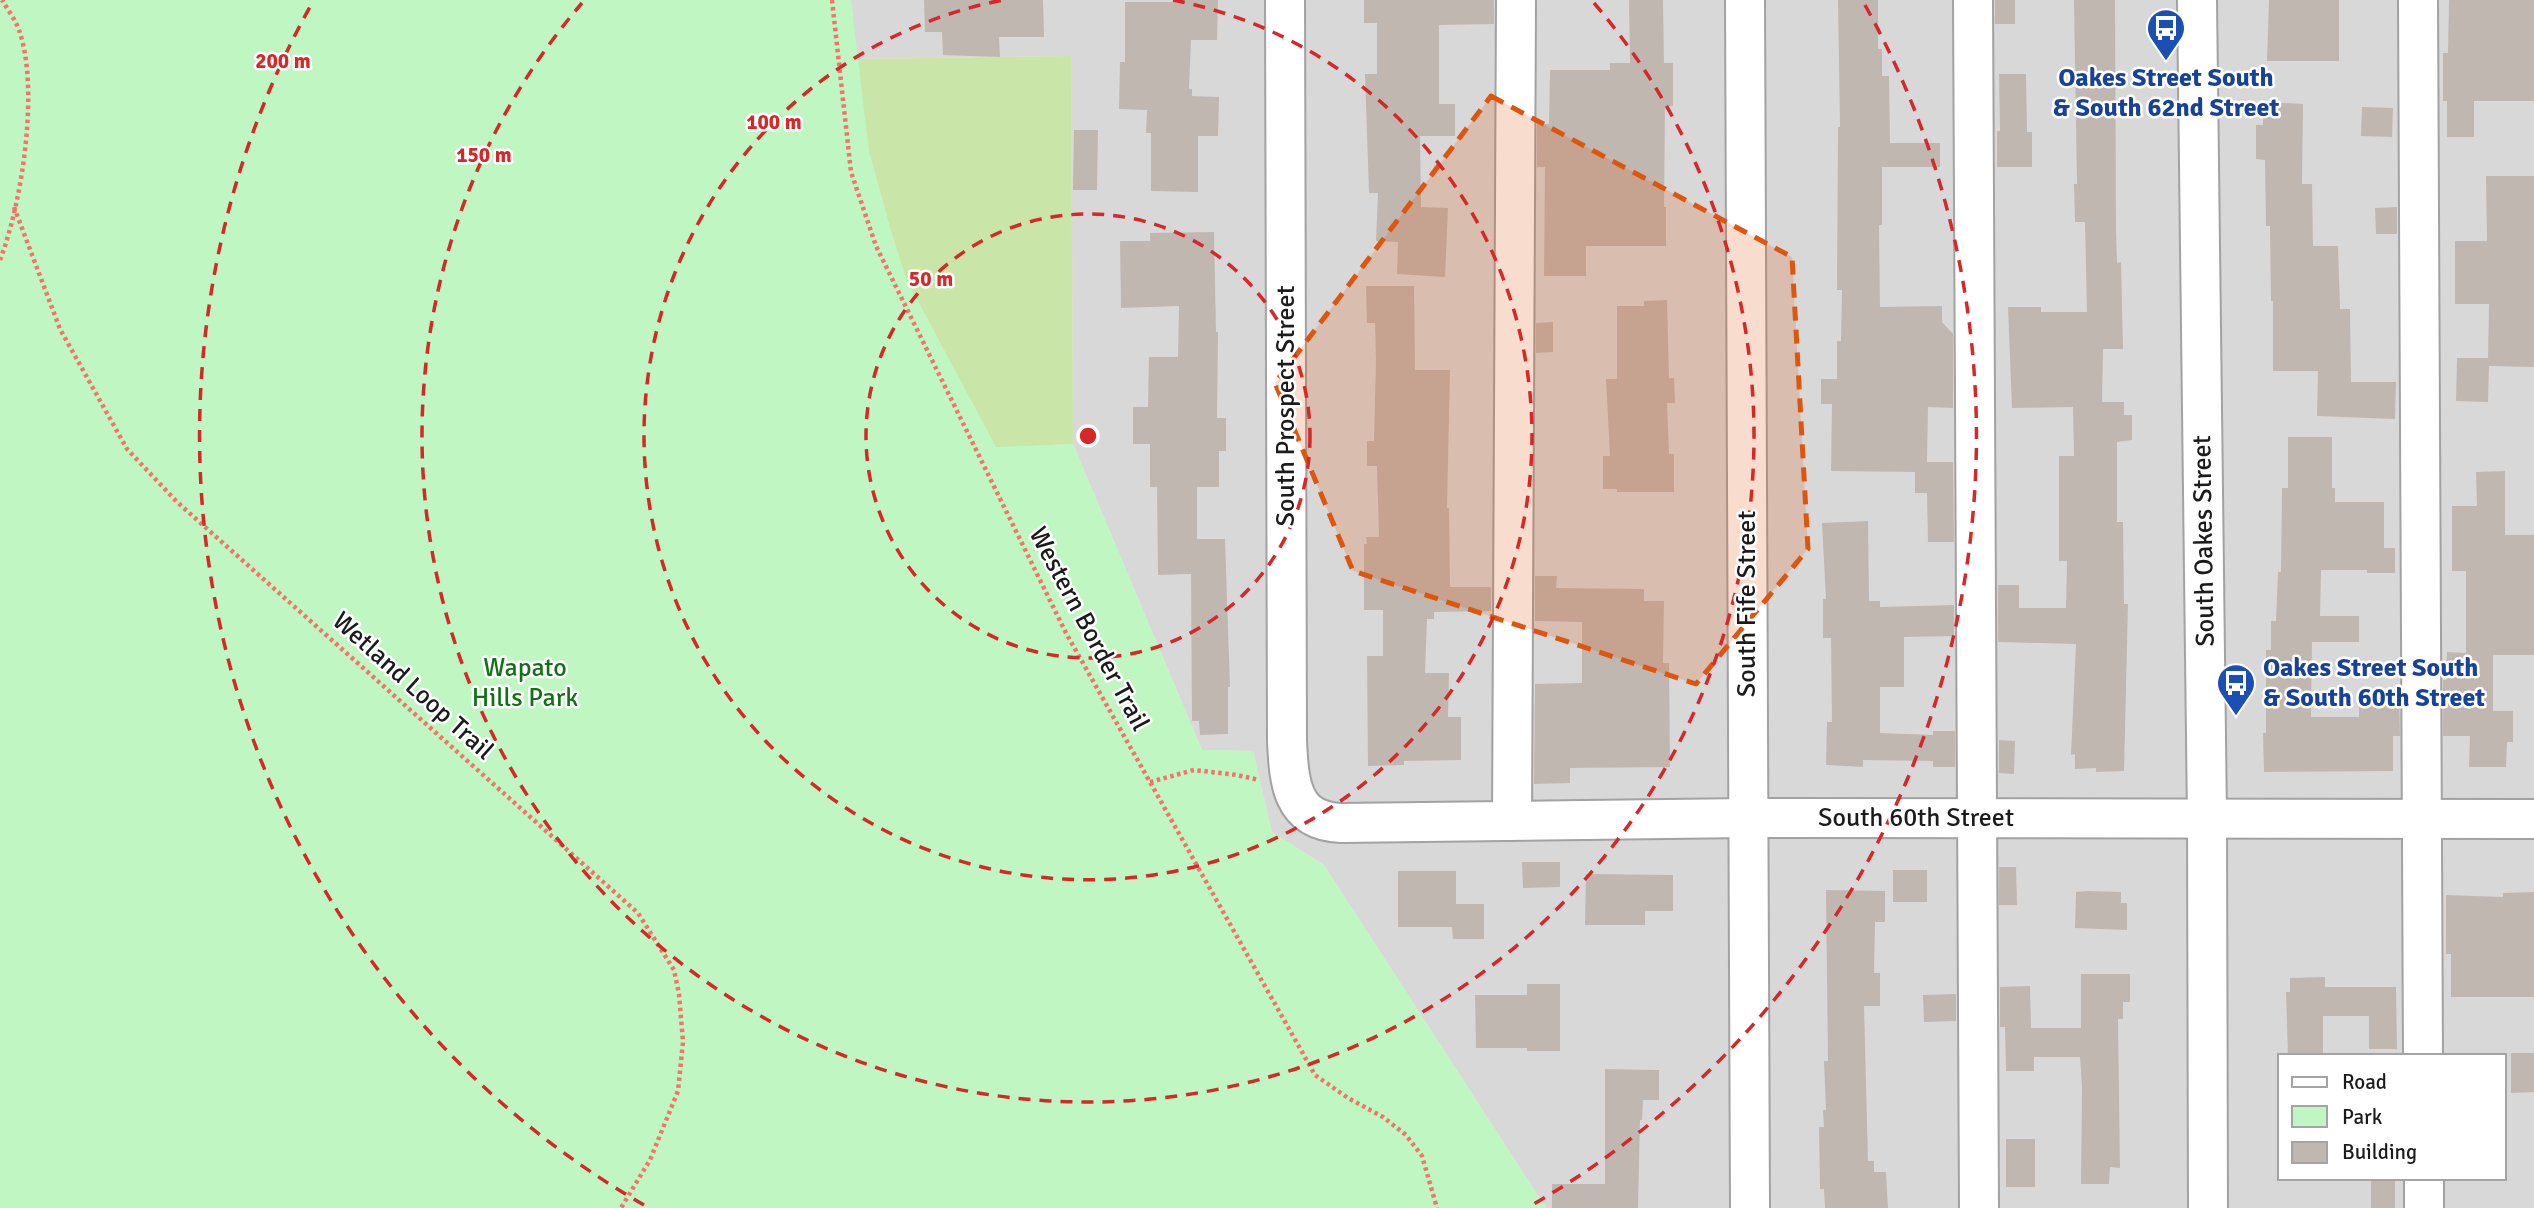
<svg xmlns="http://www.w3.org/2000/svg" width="2534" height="1208" font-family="Signika,sans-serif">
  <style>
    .residential { fill: #d9d8d8; fill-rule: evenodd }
    .grass { fill: #c9e5a8 }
    .park { fill: #bff6c1 }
    .building { fill: #c0b7b1 }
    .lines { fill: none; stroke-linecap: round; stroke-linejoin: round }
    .minor-casing { stroke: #a2a2a2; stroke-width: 42 }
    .path { stroke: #f2756c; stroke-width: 4.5; stroke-dasharray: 3.5 3.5; stroke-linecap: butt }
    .minor { stroke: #fff; stroke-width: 38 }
    .marked { fill: #de560d; fill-opacity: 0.2; stroke: #de560d; stroke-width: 5; stroke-dasharray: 14 9; stroke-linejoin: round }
    .ring { fill: none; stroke: #d62828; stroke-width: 3.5; stroke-dasharray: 12 9 }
    .labels { text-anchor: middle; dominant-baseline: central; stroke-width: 5; stroke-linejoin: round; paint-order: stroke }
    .transit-label { font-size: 26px; font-weight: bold; fill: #164399; stroke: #fff }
    .street-label { font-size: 26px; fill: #1b1b1b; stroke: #fff }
    .park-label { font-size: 26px; fill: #107215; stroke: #fff }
    .centre { fill: #d62828; stroke: #fff; stroke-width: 3.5 }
    .ring-label { font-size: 21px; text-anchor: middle; font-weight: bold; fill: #d62828; stroke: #fff; stroke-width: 5; stroke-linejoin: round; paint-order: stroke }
  </style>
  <rect width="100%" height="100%" fill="#ece8e1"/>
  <path class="residential" d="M851,0h1683v1208h-988l-222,-343 -52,-33 -19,-81 -51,-1 -129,-306 -2,-388 -215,3zM2280,1056h224v122h-224z"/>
  <path class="grass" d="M1071,56l2,388 -77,4 -90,-169 -14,-44 -23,-83 -13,-93z"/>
  <path class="park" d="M0,0h851l18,152 23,83 14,44 90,168 77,-3 129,306 51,1 19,81 52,33 222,343h-1546z"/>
  <g class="building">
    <path d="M924,0h119l1,37h-45l1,20 -57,-2 -1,-23h-17z"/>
    <path d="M1183,0h35l-1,40h-26l-2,49h3v7l27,1 -1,39h-20v56l-47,-1v-58h-5l1,-23 -28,-1 1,-47h5v-60h58z"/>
    <path d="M1364,0h130v24l-55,1v79h16v32h-35l1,71 27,1 -3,69 -48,-3 1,-32 -22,-1 2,-48h-9l-4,-119h12v-51h-13z"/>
    <path d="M1629,0h34l1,63h9v43h-8l-1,101h2v39h-80v30h-42l1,-109h-8v-43h12l1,-54h60v-7h20z"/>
    <path d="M1838,0h40v49h4v27h7l1,67h50v24h-58v58h-3l1,82 62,-1v16l11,12v74l-25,-1 -1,55h26l1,80h-26l-1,-49h-12v-21l-84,-1 1,-67h-11v-25h16v-38h4l1,-51h-5l1,-163h2z"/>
    <rect x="1995" y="0" width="20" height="24"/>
    <path d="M2074,0h41l1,228 1,35 4,-1 2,87h-20l-1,53h22v13h8v25l-15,2v80h6l1,82h4l-4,167 -28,1v-4l-21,1v-15l-4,1 5,-111 -78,-2v-57h21v23h47l1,-47h-8v-105h15l-1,-49 -61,1 -4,-101h33v5h46l-2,-90h-10l-1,-38h3z"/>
    <path d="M2269,0h70v61h-72z"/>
    <path d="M2449,0h85v101h-60v36h-27v-36h-4v-48h5z"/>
    <path d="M1999,74h27l1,58h5v35h-35v-36h3z"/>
    <path d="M2266,102l37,2 -1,80h10l1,62h25l2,63h10l1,73h45l-1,37 -78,-3 1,-45h-45v-70h-2l-1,-75h-4l-1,-66 -9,-1v-34h7v-12h3z"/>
    <path d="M2362,107l31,1 -1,29 -31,-1z"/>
    <path d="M1074,130h24l-1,60h-24z"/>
    <path d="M2486,176h48v191l-45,-1 -1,36 -32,-1 1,-43h31l1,-54h-34v-63h32z"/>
    <path d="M2397,207v27h-21l-1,-26z"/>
    <path d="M1214,232l2,100h2l-1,86h9v33h-7v36h-22v52h28l5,148h-2v47l-28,1 -1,-14h-7l-1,-147 -33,1 -1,-88h-7v-43h-17v-37h15l1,-50h29l1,-51 -58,2 -1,-67h30v-8z"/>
    <path d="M1366,286h48l1,84h35l-3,138h2l1,79h41v24l-57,1v7h-7l-2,54h24l-1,44h13v43l-57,1v4l-36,1 -1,-110h16v-46h-19v-66h3l-1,-7h13l-2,-71h-10v-25h7l2,-81 -1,-37h-8z"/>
    <path d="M1667,300l2,78h5l1,25h-8l2,51h5v38h-57v-3h-14v-33h7l-4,-77h11v-73h27v-5z"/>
    <path d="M1553,322v30l-17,1v-30z"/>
    <path d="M2288,437h44v51h3v14h49v46h11v25h-28v-3h-46l-1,46h39v26h-47l-1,75h48v-26h40l1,45h-7v35l-129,1 -1,-39h3v-83h5v-29h5l2,-49h3l1,-84h6z"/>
    <path d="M2505,471v64h29v120h-41v56h20v31h-6l-1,25h-37l1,-31h-27v-56h3l1,-28 19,1v-82h-14v-65h25l-1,-34z"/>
    <path d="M1868,521l1,80h11v6l74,-2v31l-50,1v50h-24v46l53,2v-4h22v36h-22v-6l-70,-1v7l-37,-2 1,-43h5l-1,-84h-8v-39h3l-4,-76z"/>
    <path d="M1535,576h22l-1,12 88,1v12h20l-1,62h6l1,104 -100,1v15l-36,1 1,-100 47,-1v-61l-47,-1z"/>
    <path d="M1999,740l16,1 -1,33 -15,-1z"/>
    <path d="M1522,862h38v25l-37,1z"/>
    <path d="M1999,867h17l1,38h-18z"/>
    <rect x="1893" y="870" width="34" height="32"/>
    <path d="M1398,871h58v33h28v35h-31l-1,-12h-54z"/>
    <path d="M1586,874l87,1v36h-28v14h-60z"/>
    <path d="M1826,890l59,1v31h-10l-1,51h6v33h-16l4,155h6v11h12l2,36h-63l-1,-19h-4l-1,-62h5l-1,-17h3l-2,-49h4z"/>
    <path d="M2088,891l33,1v11h6v27l-52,-2 1,-36z"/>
    <path d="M2534,892v105h-83v-43h-5v-59l57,2v-4z"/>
    <path d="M2081,974h49v28h-7v17h-5l2,149 -10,-1 -1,17h-28l1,-97 -2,-30h-46v14h-28l-1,-44h-5v-40l30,-1 1,42h50z"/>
    <path d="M2325,977v10h71l1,62h-28v-33h-46v40h-35l-2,-64h4v-14z"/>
    <path d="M1527,984h33v67h-33v-3h-51l-1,-53h52z"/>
    <path d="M1956,994v27l-32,1 -1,-27z"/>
    <path d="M2511,1053h23v39l-23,1z"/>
    <path d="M1605,1069l54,1v30h-16l-1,20h-2l-2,88h-86v-24h53z"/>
    <rect x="2006" y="1139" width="29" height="48"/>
    <rect x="2371" y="1178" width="24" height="30"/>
  </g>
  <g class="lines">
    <defs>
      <g id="minor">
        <path d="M1285,0l2,741c2,41 4,80 54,82l407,-5 786,1"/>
        <path d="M1745,0l5,1208"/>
        <path d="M1973,0l6,1208"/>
        <path d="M2197,0l10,819 1,389"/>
        <path d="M2418,0l5,1056"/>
        <path d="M1512,821l4,-821"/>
        <path d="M2424,1178v30"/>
      </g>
    </defs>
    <use href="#minor" class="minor-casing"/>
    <g class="path">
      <path d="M832,0l19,172 25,74 190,387 249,442 33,23 35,19 23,18 16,21 15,52"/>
      <path d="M14,207l46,122 67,120 50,53 461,411 36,57 5,24 4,48 -5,49 -28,69 -29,48"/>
      <path d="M0,260c22,-57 39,-169 20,-227 -3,-11 -12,-23 -18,-33"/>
      <path d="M1150,782l44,-12 43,5 22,5"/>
    </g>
    <use href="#minor" class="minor"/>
  </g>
  <path class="marked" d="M1491,96l301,161 16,292 -112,135 -343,-113 -78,-188z"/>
  <g class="ring">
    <circle cx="1088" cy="436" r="222"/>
    <path d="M1173 0A444 444 0 1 1 1003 0"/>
    <path d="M1594 3A666 666 0 1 1 582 3"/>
    <path d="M644 1205A888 888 0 0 1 311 5M1865 5A888 888 0 0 1 1532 1205"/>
  </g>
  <defs>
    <symbol id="bus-pin" viewBox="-11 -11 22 30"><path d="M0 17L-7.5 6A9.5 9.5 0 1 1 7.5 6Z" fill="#1a4fb4" stroke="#fff"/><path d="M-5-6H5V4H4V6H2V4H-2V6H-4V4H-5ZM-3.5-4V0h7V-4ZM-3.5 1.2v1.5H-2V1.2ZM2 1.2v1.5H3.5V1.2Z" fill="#fff"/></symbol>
  </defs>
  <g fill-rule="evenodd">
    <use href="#bus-pin" x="2144" y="6" width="44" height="60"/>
    <use href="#bus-pin" x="2214" y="661" width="44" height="60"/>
  </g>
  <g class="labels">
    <g class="transit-label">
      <text x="2166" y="78">Oakes Street South<tspan x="2166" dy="30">&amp; South 62nd Street</tspan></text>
      <text x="2263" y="668" text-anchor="start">Oakes Street South<tspan x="2263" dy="30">&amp; South 60th Street</tspan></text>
    </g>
    <g class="street-label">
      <text transform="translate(1286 406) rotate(-90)">South Prospect Street</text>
      <text transform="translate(2204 541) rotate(-91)">South Oakes Street</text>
      <text transform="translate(1747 604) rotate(-90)">South Fife Street</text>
      <text transform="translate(1089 629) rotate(62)">Western Border Trail</text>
      <text transform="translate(413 686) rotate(42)">Wetland Loop Trail</text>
      <text x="1916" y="818">South 60th Street</text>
    </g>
    <g class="park-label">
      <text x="525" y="668">Wapato<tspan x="525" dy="30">Hills Park</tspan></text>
    </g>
  </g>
  <circle cx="1088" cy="436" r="10" class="centre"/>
  <g class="ring-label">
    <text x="283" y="68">200 m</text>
    <text x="774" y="129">100 m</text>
    <text x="484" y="162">150 m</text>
    <text x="931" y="286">50 m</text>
  </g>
  <rect x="2278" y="1054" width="228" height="126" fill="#ffffff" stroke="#a4a4a4" stroke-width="2"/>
  <rect x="2292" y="1077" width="35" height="10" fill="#ffffff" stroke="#a4a4a4" stroke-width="2"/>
  <text x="2342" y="1089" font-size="21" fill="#1b1b1b">Road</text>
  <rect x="2292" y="1106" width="35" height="21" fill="#bff6c1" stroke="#a4a4a4" stroke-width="2"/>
  <text x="2342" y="1124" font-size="21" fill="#1b1b1b">Park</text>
  <rect x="2292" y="1142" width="35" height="21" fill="#c0b7b1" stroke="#a4a4a4" stroke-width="2"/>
  <text x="2342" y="1159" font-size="21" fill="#1b1b1b">Building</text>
</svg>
